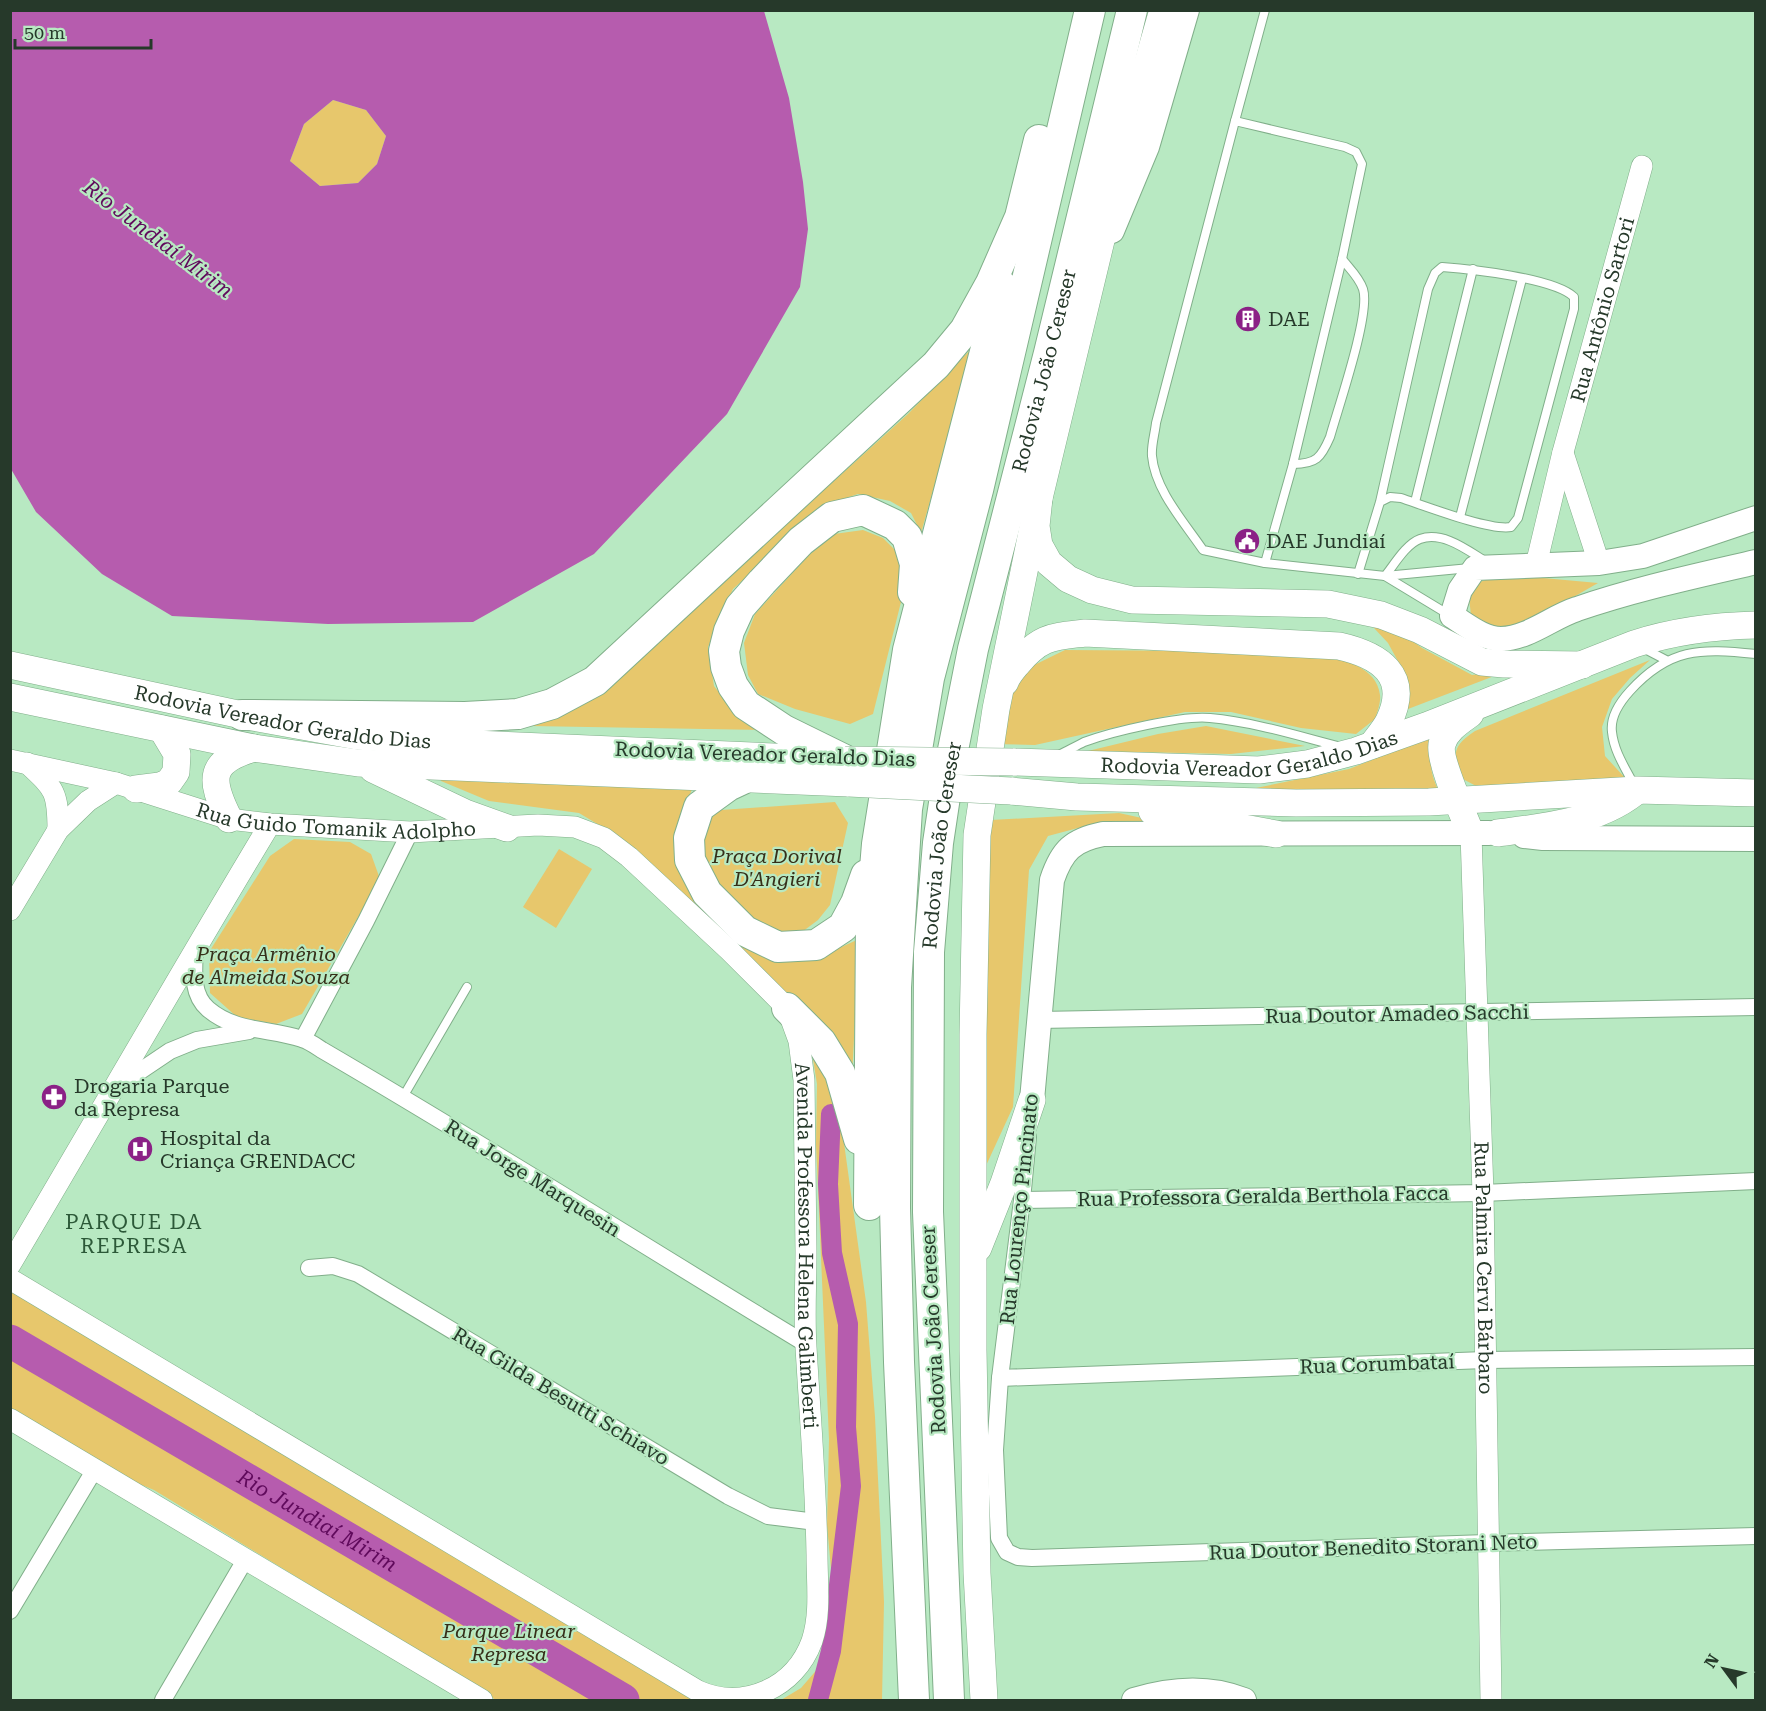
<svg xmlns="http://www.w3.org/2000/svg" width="1766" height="1711" font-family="'Roboto Serif',serif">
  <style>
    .green { fill: #e7c76c }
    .water { fill: #b65cae; fill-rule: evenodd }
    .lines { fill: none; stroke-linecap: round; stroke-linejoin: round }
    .canal { stroke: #b65cae; stroke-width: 20 }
    .river { stroke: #b65cae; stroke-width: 33 }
    .service-casing { stroke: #81af8a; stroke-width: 10 }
    .minor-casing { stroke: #81af8a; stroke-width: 18 }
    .tertiary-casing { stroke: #81af8a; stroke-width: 22 }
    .secondary-casing { stroke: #81af8a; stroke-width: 26 }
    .primary-casing { stroke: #81af8a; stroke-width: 28 }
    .motorway-casing { stroke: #81af8a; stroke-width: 32 }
    .service { stroke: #fff; stroke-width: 8 }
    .minor { stroke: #fff; stroke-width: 16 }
    .tertiary { stroke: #fff; stroke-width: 21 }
    .secondary { stroke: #fff; stroke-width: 24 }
    .primary { stroke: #fff; stroke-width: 27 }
    .motorway { stroke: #fff; stroke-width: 30 }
    .primary-bridge-casing { stroke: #81af8a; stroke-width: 28; stroke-linecap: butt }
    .primary-bridge { stroke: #fff; stroke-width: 27 }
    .labels { text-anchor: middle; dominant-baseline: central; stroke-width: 4.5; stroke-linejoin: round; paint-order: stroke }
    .street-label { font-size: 20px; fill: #26392a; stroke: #b8e9c2 }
    .poi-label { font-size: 20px; fill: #26392a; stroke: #b8e9c2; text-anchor: start }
    .park-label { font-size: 20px; font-style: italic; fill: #362f19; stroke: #b8e9c2 }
    .water-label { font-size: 21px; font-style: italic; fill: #600a5c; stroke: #b8e9c2 }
    .neighbourhood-label { font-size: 21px; letter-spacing: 1.5px; fill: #2c5938; stroke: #b8e9c2 }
  </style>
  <rect width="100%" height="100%" fill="#b8e9c2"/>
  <g class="green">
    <path d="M333,100l33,10 20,26 -9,28 -19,19 -38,3 -30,-25 14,-37z"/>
    <path d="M974,346l-53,187 -10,-20 -21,-12 -32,-7 -30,10 -95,85 -25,58 6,39 22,28 31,16 -237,-4 35,-12 37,-23 306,-277z"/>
    <path d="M863,530l20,8 13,13 11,27 -34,136 -23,10 -55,-15 -37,-15 -10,-19 -4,-32 11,-29 54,-59 25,-21z"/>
    <path d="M1501,574l97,9 -80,46 -22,5 -25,-19 -2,-17 11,-16z"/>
    <path d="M1360,613l35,15 27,20 50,27 38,-5 -102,39 -3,-35 -17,-31z"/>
    <path d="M1065,650l256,2c22,8 56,15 59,43 1,7 -3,18 -5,24l-19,15 -55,-6 -70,-16h-46l-150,33 -45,-1 10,-43 26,-32z"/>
    <path d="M1650,660l-20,18 -18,21 -10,28 3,29 21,23 -148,8 -19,-10c-6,-25 -6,-31 16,-46z"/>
    <path d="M1206,726l99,20 -74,8 -143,-3 70,-17z"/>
    <path d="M1437,734c-8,24 -9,34 2,58l-188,-3 98,-20z"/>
    <path d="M439,775l254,12 -15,36v36l14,32 123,68 44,-20 -7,139 -228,-238 -45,-27 -90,-12 -48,-20z"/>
    <path d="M835,802l13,21 -18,82 -12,15 -16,12 -20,5 -21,-7 -66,-61 12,-58z"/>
    <path d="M1119,813l64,14 -90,-3 -45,12 -19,34 -16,237 -40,87 18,-374z"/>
    <path d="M294,839l56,3 21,12 9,25 -78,135 -26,10 -39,-7 -27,-24 -1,-41 61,-96z"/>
    <path d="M559,849l33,20 -36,59 -33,-21z"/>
    <path d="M812,1053l24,32 30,217 9,115 9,185 -2,98h-101l20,-12 19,-22 7,-22 6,-53 -6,-66 2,-86 -13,-295 1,-60z"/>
    <path d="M10,1286l710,414h-224l-145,-90 -197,-120 -41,-17 -102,-62z"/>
  </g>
  <path class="water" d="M10,11h754l25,87 14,84 5,47 -8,58 -73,127 -133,140 -121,68 -145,2 -156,-8 -70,-42 -66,-62 -25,-43zM333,100l33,10 20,26 -9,28 -19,19 -38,3 -30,-25 14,-37z"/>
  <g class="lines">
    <path class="canal" d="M818,1700l13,-49 20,-165 -5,-59 2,-103 -16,-71 -4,-69 3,-70"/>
    <path class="river" id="s1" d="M10,1341l613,359"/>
    <defs>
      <g id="service">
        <path d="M1265,10l-30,111 110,26 11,5 6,12 -20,95 -49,205 -28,99"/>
        <path d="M1235,121l-79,302c-1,10 -5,23 -4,33 3,34 32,66 51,94l62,13 120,13 85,-8"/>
        <path d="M1293,464c23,0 28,-6 37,-27 8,-29 41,-124 33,-148 -4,-12 -14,-21 -21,-30"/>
        <path d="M1415,502l58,-233"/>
        <path d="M1460,517l62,-238"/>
        <path d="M1358,574l22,-72 48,-213 7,-16 7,-6c28,2 112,11 132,30v12l-56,209 -7,9c-21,4 -86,-21 -110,-29l-11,-1 -10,5"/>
        <path d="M1385,576c9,-11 21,-32 35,-37 23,-8 47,11 65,22"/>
        <path d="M1385,576l66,40"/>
        <path d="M1643,648l23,12"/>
        <path d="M1059,755c8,-4 17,-9 25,-13 27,-10 98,-27 126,-24 44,4 88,18 131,29"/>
        <path d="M1635,787c-9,-18 -21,-35 -23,-55 -2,-15 8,-30 18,-41 39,-43 70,-43 126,-37"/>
        <path d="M403,1097l64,-110"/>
      </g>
      <g id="minor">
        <path d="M195,950c-1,21 -4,44 13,59 28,24 62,19 94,30 7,2 14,7 20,11 163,95 322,196 484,294"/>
        <path d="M1039,1020l717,-13"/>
        <path d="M303,1039l63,-118 44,-89"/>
        <path d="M115,1088l55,-37 27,-11 52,-9"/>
        <path d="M1028,1137l-6,63 -22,178 -5,72 4,88 8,14 11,5 14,1 455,-15 269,-7"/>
        <path d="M1022,1200l461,-7 273,-12"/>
        <path d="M309,1268l24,-2 25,8 370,222 40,20 48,6"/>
        <path d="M1000,1378l485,-18 271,-3"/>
        <path d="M10,1611l85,-142"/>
        <path d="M163,1700l82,-140"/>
      </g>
      <g id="tertiary">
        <path d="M1563,453l36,110"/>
        <path id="s2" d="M1536,565l27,-113 79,-286"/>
        <path id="s3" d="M10,760l106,23 113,36 41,5 140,8 128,-7 37,2 29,11 25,19 100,93 58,58 12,33 5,39c1,57 1,115 2,172 0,32 -2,64 0,95 4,69 10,139 11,208 0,28 4,59 -5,86 -17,47 -68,70 -114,50l-688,-412"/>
        <path d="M27,763c28,26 31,29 31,67"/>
        <path id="s4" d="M1471,834l12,359 8,507"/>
        <path d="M10,910l48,-80 30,-29 28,-18"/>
        <path d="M10,1265c87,-147 172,-295 260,-441"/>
        <path d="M10,1419l472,281"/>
      </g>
      <g id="secondary">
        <path d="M1112,231l35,-84 40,-137"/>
        <path d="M1756,518l-113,38 -44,7 -124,5 -15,22 -8,26c15,9 31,23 49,23 28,-1 51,-22 76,-30 58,-20 119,-33 179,-47"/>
        <path d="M1524,836l19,2 213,1"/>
        <path d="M1032,1100l20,-220c10,-30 21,-40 51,-46l386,-1"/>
        <path d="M1134,1700c36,-11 75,-14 110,0"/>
      </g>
      <g id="primary">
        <path d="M1163,10l-40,139 -84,349 -3,28 3,19 10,18 19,16 24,11 40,10 196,4 53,11 39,15 62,32 22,2 78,1"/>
        <path id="s5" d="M10,665l232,50 115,21 93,7 394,17"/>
        <path d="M1005,682c3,-8 8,-13 13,-19 23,-27 34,-26 67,-30l254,13c40,9 72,29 50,75 -4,8 -11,16 -17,24"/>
        <path d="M10,697l244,51 104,15 491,20"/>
        <path d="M1470,714c-11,8 -24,16 -28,30 -4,15 22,72 29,90"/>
        <path id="s6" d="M1013,762l246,8 48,-6 49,-13 70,-25 208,-82c40,-13 79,-18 122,-19"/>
        <path d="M373,769l92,44 42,15"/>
        <path d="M136,789l24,-3 9,-4 7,-10 1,-18 -15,-25"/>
        <path d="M1011,791l66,6 219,6 133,-1 208,-12 119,3"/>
        <path d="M1152,811l124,23"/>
        <path d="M229,819c-20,-40 -21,-57 25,-71"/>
        <path d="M1498,833c45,-6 99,-11 136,-40"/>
        <path d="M978,1248l26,-65 28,-83"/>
        <path d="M984,1700l-7,-127 -4,-223v-315l4,-200 19,-126 43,-211"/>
      </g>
      <g id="motorway">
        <path d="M242,715l223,2 53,-3 34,-10 43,-23 341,-316 29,-35 26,-47 29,-66 19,-77"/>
        <path d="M845,760l-61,-30 -38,-25 -13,-19 -7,-19 -2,-16 5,-20 11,-24 22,-25 39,-41 31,-24 31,-7 32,15 12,12 8,27 -2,28"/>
        <path d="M743,779l-15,7 -29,21 -10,31 1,22 17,33 38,38 33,16 38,-2 27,-18 13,-24 10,-28"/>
        <path d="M787,1008l34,34 19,31 19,66"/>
        <path d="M869,1205l2,-288 6,-73 31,-194 94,-364"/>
        <path d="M914,1700l-15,-338 -4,-154 1,-221 11,-178 22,-131 49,-188 112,-480"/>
        <path id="s7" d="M949,1700l-21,-488 1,-260 9,-109 11,-73 24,-121 76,-296 83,-343"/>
      </g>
    </defs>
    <use href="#service" class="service-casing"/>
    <use href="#minor" class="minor-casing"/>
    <use href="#tertiary" class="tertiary-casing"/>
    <use href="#secondary" class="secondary-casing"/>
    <use href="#primary" class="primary-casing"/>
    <use href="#motorway" class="motorway-casing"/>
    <use href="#service" class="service"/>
    <use href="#minor" class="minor"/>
    <use href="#tertiary" class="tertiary"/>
    <use href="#secondary" class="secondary"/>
    <use href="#primary" class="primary"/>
    <use href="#motorway" class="motorway"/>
    <defs>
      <g id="primary-bridge">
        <path d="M845,760l168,2"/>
        <path d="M849,783l162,8"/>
      </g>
    </defs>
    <use href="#primary-bridge" class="primary-bridge-casing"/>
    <use href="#primary-bridge" class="primary-bridge"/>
  </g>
  <defs>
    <symbol id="building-disc" viewBox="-11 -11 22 22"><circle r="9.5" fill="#8b2186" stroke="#b8e9c2"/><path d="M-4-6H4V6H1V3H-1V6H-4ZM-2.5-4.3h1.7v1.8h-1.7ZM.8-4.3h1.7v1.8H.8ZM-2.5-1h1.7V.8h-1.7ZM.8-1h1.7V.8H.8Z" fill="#fff"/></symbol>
    <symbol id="civic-disc" viewBox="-11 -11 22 22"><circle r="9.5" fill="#8b2186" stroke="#b8e9c2"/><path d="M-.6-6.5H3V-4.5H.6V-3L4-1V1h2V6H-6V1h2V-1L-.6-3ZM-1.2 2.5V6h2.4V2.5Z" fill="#fff"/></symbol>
    <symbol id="pharmacy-disc" viewBox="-11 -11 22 22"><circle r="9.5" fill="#8b2186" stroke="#b8e9c2"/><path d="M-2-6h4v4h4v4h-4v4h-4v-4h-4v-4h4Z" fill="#fff"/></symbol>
    <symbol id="hospital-disc" viewBox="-11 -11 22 22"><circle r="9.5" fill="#8b2186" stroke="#b8e9c2"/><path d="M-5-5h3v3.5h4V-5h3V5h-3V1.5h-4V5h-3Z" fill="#fff"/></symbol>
  </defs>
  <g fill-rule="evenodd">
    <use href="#building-disc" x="1233" y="304" width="30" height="30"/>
    <use href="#civic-disc" x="1232" y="526" width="30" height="30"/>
    <use href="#pharmacy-disc" x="39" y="1082" width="30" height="30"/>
    <use href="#hospital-disc" x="125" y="1134" width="30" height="30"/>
  </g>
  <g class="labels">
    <g class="street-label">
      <text stroke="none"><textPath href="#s2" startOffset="264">Rua Antônio Sartori</textPath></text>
      <text stroke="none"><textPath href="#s7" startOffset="1342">Rodovia João Cereser</textPath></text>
      <text stroke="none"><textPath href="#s5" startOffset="278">Rodovia Vereador Geraldo Dias</textPath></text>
      <text stroke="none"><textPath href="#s6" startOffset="238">Rodovia Vereador Geraldo Dias</textPath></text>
      <text transform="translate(765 754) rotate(2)">Rodovia Vereador Geraldo Dias</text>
      <text stroke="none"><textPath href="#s3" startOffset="334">Rua Guido Tomanik Adolpho</textPath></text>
      <text stroke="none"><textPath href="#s7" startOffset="856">Rodovia João Cereser</textPath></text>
      <text transform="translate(1397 1014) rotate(-1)">Rua Doutor Amadeo Sacchi</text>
      <text transform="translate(533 1178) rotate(32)">Rua Jorge Marquesin</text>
      <text transform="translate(1263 1196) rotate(-1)">Rua Professora Geralda Berthola Facca</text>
      <text transform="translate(1019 1209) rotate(-84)">Rua Lourenço Pincinato</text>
      <text stroke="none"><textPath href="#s3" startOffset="1095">Avenida Professora Helena Galimberti</textPath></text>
      <text stroke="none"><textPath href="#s4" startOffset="434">Rua Palmira Cervi Bárbaro</textPath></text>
      <text transform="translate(933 1330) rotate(-93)">Rodovia João Cereser</text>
      <text transform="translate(1377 1364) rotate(-2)">Rua Corumbataí</text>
      <text transform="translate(561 1396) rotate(31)">Rua Gilda Besutti Schiavo</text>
      <text transform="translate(1373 1547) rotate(-2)">Rua Doutor Benedito Storani Neto</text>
    </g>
    <g class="poi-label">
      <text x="1268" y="319">DAE</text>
      <text x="1266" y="541">DAE Jundiaí</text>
      <text x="74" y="1086">Drogaria Parque<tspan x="74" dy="23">da Represa</tspan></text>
      <text x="160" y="1138">Hospital da<tspan x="160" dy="23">Criança GRENDACC</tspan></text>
    </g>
    <g class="park-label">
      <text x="777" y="856">Praça Dorival<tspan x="777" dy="23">D'Angieri</tspan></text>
      <text x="266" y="954">Praça Armênio<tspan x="266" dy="23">de Almeida Souza</tspan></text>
      <text x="509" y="1631">Parque Linear<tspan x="509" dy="23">Represa</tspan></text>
    </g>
    <g class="water-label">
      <text transform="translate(158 239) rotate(37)">Rio Jundiaí Mirim</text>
      <text stroke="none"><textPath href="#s1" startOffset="356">Rio Jundiaí Mirim</textPath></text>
    </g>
    <g class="neighbourhood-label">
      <text x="134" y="1222">PARQUE DA<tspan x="134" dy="24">REPRESA</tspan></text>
    </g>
  </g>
  <rect width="1766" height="1711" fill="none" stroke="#26392a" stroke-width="24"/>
  <g transform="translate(1724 1669) rotate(303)" stroke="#b8e9c2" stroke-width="4.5" paint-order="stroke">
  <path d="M0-4.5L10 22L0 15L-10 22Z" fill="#26392a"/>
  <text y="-9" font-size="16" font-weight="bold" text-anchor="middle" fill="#26392a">N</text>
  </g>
  <path d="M15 39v9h136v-9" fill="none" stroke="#26392a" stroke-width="3"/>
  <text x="24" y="39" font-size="18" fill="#26392a" stroke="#b8e9c2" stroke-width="4.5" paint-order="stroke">50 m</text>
</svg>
